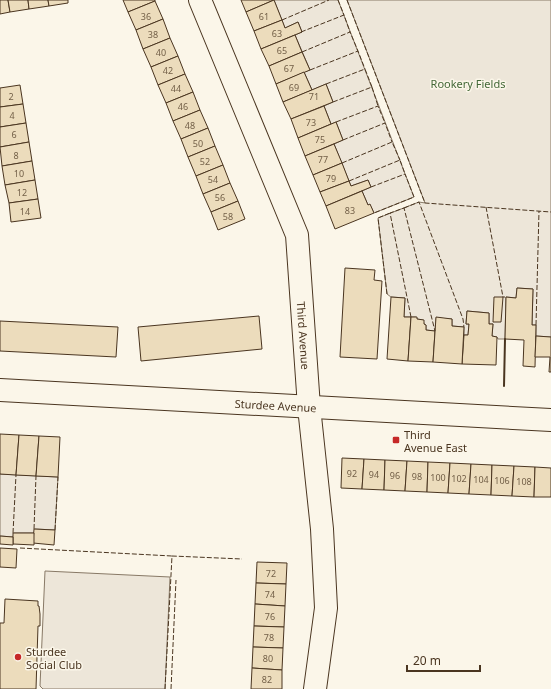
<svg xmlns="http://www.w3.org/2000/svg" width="551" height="689" font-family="'Noto Sans',sans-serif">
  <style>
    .green { fill: #ede6d9; stroke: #887966 }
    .building { fill: #ecdcbc; stroke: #4a3520 }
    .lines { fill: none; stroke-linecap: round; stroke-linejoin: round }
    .minor-casing { stroke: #4a3520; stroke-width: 24 }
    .tertiary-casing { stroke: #4a3520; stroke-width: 24 }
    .minor { stroke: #fbf6e9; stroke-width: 22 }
    .tertiary { stroke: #fbf6e9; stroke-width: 22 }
    .fence { stroke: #4a3520; stroke-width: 1; stroke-dasharray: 5 2; stroke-linecap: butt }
    .wall { stroke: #4a3520; stroke-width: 2 }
    .poi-dot { fill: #c62828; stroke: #fbf6e9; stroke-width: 1.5 }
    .labels { text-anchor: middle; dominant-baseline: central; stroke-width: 3; stroke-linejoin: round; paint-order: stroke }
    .number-label { font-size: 9px; fill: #725f47 }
    .park-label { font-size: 11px; fill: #436837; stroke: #fbf6e9 }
    .street-label { font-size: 11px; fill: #4a3520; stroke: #fbf6e9 }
    .poi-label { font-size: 11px; fill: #4a3520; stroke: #fbf6e9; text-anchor: start }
  </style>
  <rect width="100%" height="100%" fill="#fbf6e9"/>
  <g class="green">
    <path d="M274,0h64l76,197 -40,16 -4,-8h-2l-6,-14 9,-4 -3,-7 -17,6 -17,-42 9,-4 -7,-18 -5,2 -7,-18 9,-4 -7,-18 -14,6 -8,-18 6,-2 -15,-35 7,-3 -4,-10 -13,6z"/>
    <path d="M347,0h204v337l-15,-1v-11h-4l1,-36 -16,-1 -1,10 -10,-1 -1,42h-7l-1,-2 -5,-1 1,-12h-4v-11l-22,-2 -1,13h3l-1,11h-4v-8l-12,-1v-7l-16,-1 -1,13 -9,-1v-5l-2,-1 -1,-4 -6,-1 -1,-2h-12l1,-19 -14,-1 -4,-3 -9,-76 41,-16 6,1z"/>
    <path d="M0,474l58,3 -3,53 -20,-1 -1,4h-20l-1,4 -13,-1z"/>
    <path d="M45,571l125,6 -5,112h-122l-3,-3z"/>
  </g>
  <g class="building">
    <path d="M0,0h8l2,12 -10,2z"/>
    <path d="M8,0h20l1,9 -19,3z"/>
    <path d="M28,0h20l1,6 -20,3z"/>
    <path d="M48,0h20v3l-19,3z"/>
    <path d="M123,0h32v1l-27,11z"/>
    <path d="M241,0h33l-28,12z"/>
    <path d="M274,0l8,20 -28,11 -8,-19z"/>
    <path d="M155,1l8,18 -27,11 -8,-18z"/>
    <path d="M163,19l7,19 -27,11 -7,-19z"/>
    <path d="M282,20l3,8 13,-6 4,10 -41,17 -7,-18z"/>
    <path d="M295,35l7,17 -33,14 -8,-17z"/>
    <path d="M170,38l8,18 -27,11 -8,-18z"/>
    <path d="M302,52l8,18 -34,14 -7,-18z"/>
    <path d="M178,56l7,18 -27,11 -7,-18z"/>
    <path d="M304,72l8,18 -29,12 -7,-18z"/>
    <path d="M185,74l8,18 -27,11 -8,-18z"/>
    <path d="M326,84l7,18 -42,17 -8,-17z"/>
    <path d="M20,85l3,19 -23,3v-19z"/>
    <path d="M193,92l7,18 -27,11 -7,-18z"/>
    <path d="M23,104l3,19 -26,4v-20z"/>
    <path d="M324,106l7,18 -33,14 -7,-19z"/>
    <path d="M200,110l8,18 -27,11 -8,-18z"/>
    <path d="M336,122l7,18 -38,16 -7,-18z"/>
    <path d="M26,123l3,19 -29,5v-20z"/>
    <path d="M208,128l7,18 -27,11 -7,-18z"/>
    <path d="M29,142l3,19 -30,5 -2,-19z"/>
    <path d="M334,144l8,19 -29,12 -8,-19z"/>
    <path d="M215,146l8,19 -27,11 -8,-19z"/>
    <path d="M32,161l3,19 -30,5 -3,-19z"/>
    <path d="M342,163l7,18 -29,11 -7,-17z"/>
    <path d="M223,165l7,18 -27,11 -7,-18z"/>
    <path d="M35,180l3,19 -29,4 -4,-18z"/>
    <path d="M368,180l3,7 -45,19 -6,-14 29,-11 2,5z"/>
    <path d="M230,183l8,18 -27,11 -8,-18z"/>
    <path d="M362,191l6,14 2,-1 4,9 -39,16 -9,-23z"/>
    <path d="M38,199l3,19 -30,4 -2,-19z"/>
    <path d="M238,201l7,18 -27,11 -7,-18z"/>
    <path d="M345,268l30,2 -1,10 8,1 -5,78 -37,-2z"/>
    <path d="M517,288l16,1 -1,36h4l-1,42 -12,-1 1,-26 -19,-1 1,-42 10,1z"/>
    <path d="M391,297l14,1 -1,19h7l-3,44 -21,-2z"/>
    <path d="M494,297h9l-2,25h-8z"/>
    <path d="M467,311l22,2v11h4l-1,12 5,1 -1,28 -34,-1 2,-29h4l1,-11h-3z"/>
    <path d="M259,316l3,33 -121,12 -3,-34z"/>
    <path d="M411,317h6v2l7,1v4l2,1v5l9,1 -2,31 -25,-1z"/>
    <path d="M436,317l16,2v7l12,1 -2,37 -29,-2z"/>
    <path d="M0,321l118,6 -2,30 -116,-6z"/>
    <path d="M536,336l15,1v35h-2l1,-15h-15z"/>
    <path d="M0,434l19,1 -3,40 -16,-1z"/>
    <path d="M19,435l20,1 -3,40 -20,-1z"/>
    <path d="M39,436l21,1 -2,40 -22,-1z"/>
    <path d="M342,458l22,1 -2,30 -21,-1z"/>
    <path d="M364,459l21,1 -1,30 -22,-1z"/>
    <path d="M385,460l22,1 -2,30 -21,-1z"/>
    <path d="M407,461l21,1 -1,30 -22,-1z"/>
    <path d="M428,462l22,1 -2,30 -21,-1z"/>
    <path d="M450,463l21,1 -2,30 -21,-1z"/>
    <path d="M471,464l21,1 -1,30 -22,-1z"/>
    <path d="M492,465l22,1 -2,30 -21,-1z"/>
    <path d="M514,466l21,1 -1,30 -22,-1z"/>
    <path d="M535,467l16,1v29h-17z"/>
    <path d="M34,529l21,1 -1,15 -21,-2z"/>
    <path d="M13,533h21v12l-21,-1z"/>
    <path d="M0,536l13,1v8l-13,-1z"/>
    <path d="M0,548l17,1 -1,19 -16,-1z"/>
    <path d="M257,562l30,1 -1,21 -30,-1z"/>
    <path d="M256,583l30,1 -1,22 -30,-2z"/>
    <path d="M5,599l33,2v5h1l1,8v12h-2l-2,63h-36v-66h4z"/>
    <path d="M255,604l30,2 -1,21 -30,-1z"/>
    <path d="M254,626l30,1 -1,21 -30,-1z"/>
    <path d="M253,647l30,1 -1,22 -30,-2z"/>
    <path d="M252,668l30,2v19h-31z"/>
  </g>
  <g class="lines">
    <defs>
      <g id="minor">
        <path id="s1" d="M200,0l97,235 12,172 13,122 4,79 -11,81"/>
      </g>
      <g id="tertiary">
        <path id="s2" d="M0,390l551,30"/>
      </g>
    </defs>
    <use href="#minor" class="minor-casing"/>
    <use href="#tertiary" class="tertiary-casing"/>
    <use href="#minor" class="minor"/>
    <use href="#tertiary" class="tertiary"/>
    <g class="fence">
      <path d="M338,0l6,15"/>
      <path d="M347,0l78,203 126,9"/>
      <path d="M282,20l47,-20"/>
      <path d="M301,32l43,-17 6,17"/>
      <path d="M302,52l48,-20 8,19"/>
      <path d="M310,70l48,-19 7,18"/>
      <path d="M326,84l39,-15 7,18"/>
      <path d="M333,102l39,-15 6,19"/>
      <path d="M336,122l42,-16 7,17"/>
      <path d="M343,140l42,-17 7,19"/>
      <path d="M342,163l50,-21 8,18"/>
      <path d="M349,181l51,-21 5,14"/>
      <path d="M371,187l34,-13 9,23 -40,16"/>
      <path d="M486,207l17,90h2"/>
      <path d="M404,208l15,-6 44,117 1,8"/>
      <path d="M387,294l-9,-76 12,-5"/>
      <path d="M411,317l-21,-104 14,-5 31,123"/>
      <path d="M536,325l3,-114"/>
      <path d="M34,529l2,-53"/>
      <path d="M55,530l3,-53"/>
      <path d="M13,533l3,-58"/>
      <path d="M20,548l152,8"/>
      <path d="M165,689l7,-133 70,3"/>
      <path d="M171,689l5,-109"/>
    </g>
    <path class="wall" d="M504,386l1,-47"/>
  </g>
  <g class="poi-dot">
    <rect x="392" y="436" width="8" height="8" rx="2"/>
    <circle cx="18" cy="657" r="4"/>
  </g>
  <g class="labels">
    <g class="number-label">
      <text x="146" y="16">36</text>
      <text x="264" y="16">61</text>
      <text x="277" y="33">63</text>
      <text x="153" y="34">38</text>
      <text x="282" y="50">65</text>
      <text x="161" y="52">40</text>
      <text x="289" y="68">67</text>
      <text x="168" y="70">42</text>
      <text x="294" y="87">69</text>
      <text x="176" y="88">44</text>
      <text x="11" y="96">2</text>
      <text x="314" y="96">71</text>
      <text x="183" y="106">46</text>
      <text x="12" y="115">4</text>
      <text x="311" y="122">73</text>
      <text x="190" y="125">48</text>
      <text x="14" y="134">6</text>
      <text x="320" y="139">75</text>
      <text x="198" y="143">50</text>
      <text x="16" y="155">8</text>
      <text x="323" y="159">77</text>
      <text x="205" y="161">52</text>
      <text x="19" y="173">10</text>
      <text x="331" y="178">79</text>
      <text x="213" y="179">54</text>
      <text x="22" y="192">12</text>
      <text x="220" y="197">56</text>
      <text x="350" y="210">83</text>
      <text x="25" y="211">14</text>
      <text x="228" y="216">58</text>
      <text x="352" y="473">92</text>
      <text x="374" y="474">94</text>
      <text x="395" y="475">96</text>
      <text x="417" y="476">98</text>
      <text x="438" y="477">100</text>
      <text x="459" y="478">102</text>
      <text x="481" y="479">104</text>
      <text x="502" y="480">106</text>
      <text x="524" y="481">108</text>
      <text x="271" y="573">72</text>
      <text x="270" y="594">74</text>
      <text x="270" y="616">76</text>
      <text x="269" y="637">78</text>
      <text x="268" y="658">80</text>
      <text x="267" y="679">82</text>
    </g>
    <g class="park-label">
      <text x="468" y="83">Rookery Fields</text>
    </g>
    <g class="street-label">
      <text stroke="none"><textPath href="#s1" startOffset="355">Third Avenue</textPath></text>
      <text stroke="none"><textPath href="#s2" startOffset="276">Sturdee Avenue</textPath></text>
    </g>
    <g class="poi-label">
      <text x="404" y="434">Third<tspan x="404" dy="13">Avenue East</tspan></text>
      <text x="26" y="651">Sturdee<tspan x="26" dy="13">Social Club</tspan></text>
    </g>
  </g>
  <path d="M407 665v6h73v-6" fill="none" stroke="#4a3520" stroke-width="2"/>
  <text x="413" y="665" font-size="12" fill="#4a3520" stroke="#fbf6e9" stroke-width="3" paint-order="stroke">20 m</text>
</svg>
